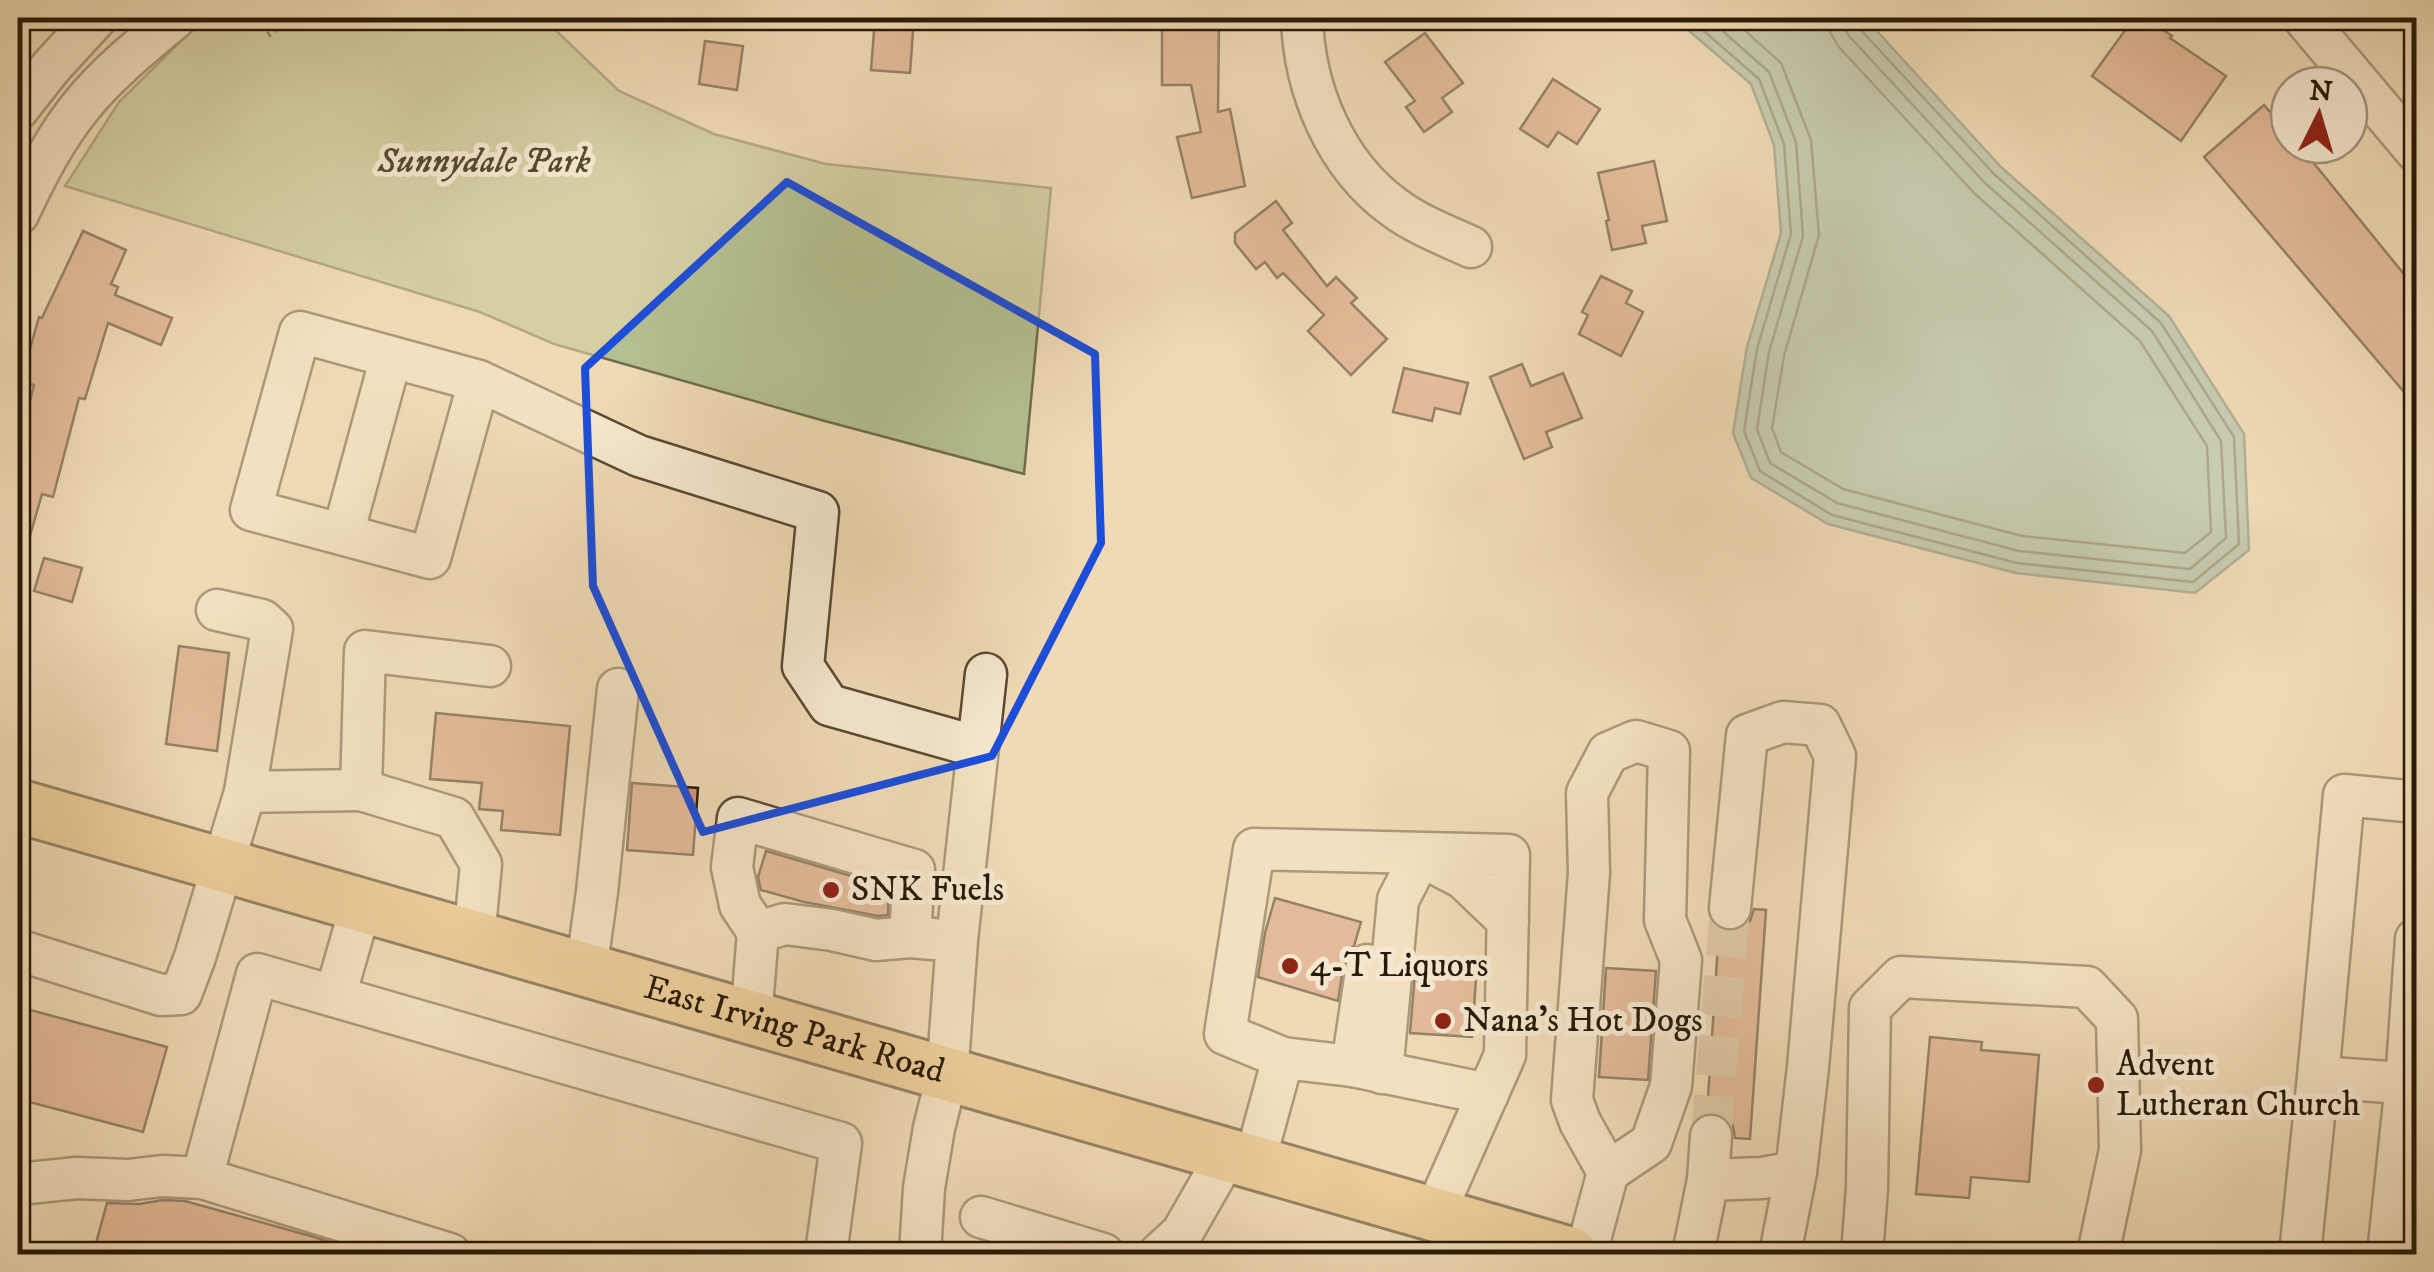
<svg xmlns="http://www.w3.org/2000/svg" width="2434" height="1272" font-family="'IM FELL DW Pica',serif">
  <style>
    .green { fill: #b5c091; stroke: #6e6d4c; stroke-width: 2.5 }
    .water { fill: #9abbad; stroke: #6c7b6b; stroke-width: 2.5 }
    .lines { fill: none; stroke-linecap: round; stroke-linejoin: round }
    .shore { stroke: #616a5a; stroke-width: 2.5 }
    .building { fill: #d6967a; stroke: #281a07; stroke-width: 2.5 }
    .minor-tunnel { stroke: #c7b492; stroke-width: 40; stroke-dasharray: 40 20; stroke-linecap: butt }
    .minor-casing { stroke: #5a4a32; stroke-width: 45 }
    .major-casing { stroke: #281a07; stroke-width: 58 }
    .path { stroke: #281a07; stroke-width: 6; stroke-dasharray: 2.5 5; stroke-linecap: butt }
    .minor { stroke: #f5e7cf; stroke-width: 40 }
    .major { stroke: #e8bd7a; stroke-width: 52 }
    .marked { fill: none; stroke: #1d4ed8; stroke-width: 8; stroke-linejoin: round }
    .poi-dot { fill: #8f2418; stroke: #f5e7cf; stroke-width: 4 }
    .labels { text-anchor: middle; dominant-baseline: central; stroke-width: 10; stroke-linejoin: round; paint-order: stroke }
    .park-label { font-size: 35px; font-style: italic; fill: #524c30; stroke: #f5e7cf }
    .poi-label { font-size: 35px; fill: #281a07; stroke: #f5e7cf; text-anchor: start }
    .street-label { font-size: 35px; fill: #281a07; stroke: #f5e7cf }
  </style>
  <rect width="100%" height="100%" fill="#efdab5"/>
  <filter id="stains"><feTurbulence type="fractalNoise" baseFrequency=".002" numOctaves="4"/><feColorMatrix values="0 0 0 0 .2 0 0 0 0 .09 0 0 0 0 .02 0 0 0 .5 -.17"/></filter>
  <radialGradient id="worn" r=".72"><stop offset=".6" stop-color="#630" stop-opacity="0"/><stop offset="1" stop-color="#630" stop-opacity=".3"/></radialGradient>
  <path class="green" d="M209,18h334l76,73 95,43 112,30 225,24 -27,286 -203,-54 -267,-76 -74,-32 -415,-126 54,-84 68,-67z"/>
  <path class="water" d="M1674,18h191l136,149 168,149 75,118 5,116 -54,43 -179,-20 -188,-49 -77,-46 -18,-45 14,-86 34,-114 -7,-88 -23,-61z"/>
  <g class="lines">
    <g class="shore">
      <path d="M1689,18l70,61 25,65 7,90 -34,115 -13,82 16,40 72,44 185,48 176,19 46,-38 -5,-107 -73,-114 -167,-149 -135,-146 -3,-10"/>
      <path d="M1708,18l61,54 27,70 7,94 -34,116 -12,77 13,34 67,40 182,48 171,18 36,-31 -5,-97 -69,-110 -167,-148 -136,-147 -4,-8 -1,-10"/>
      <path d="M1731,18l50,45 30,77 8,95 -35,121 -12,72 9,24 62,37 179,47 163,17 26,-21 -4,-86 -67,-105 -165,-147 -137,-148 -8,-14 -1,-14"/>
    </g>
  </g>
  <g class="building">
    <path d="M875,18h39l-4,55 -39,-3z"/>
    <path d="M1162,18h57l-1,94 12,-3 15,77 -53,12 -15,-61 24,-5 -10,-47h-29z"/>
    <path d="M2134,18h12l26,18 -2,2 56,38 -45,65 -89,-65z"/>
    <path d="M1425,33l38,50 -21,15 10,14 -28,20 -18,-25 9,-6 -30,-39z"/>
    <path d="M705,41l38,5 -6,44 -38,-6z"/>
    <path d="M1553,79l47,30 -23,35 -19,-12 -10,15 -28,-18z"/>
    <path d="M2264,105l25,29v11h10l117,144v117l-212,-249z"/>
    <path d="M1654,161l13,60 -25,5 4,17 -34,7 -6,-29 3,-1 -11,-47z"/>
    <path d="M1276,201l16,22 -9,7 44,56 9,-9 21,21 -6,5 36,36 -36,36 -43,-44 16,-16 -41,-42 -6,5 -12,-16 -9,7 -21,-26v-10z"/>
    <path d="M83,231l43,19 -15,34 7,3 -3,8 57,23 -11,27 -53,-22 -23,76 -6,-1 -26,99 -11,-3 -17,59 -7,-1v-105l16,-62 -13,-4 18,-64 3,1z"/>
    <path d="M1601,276l31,15 -6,12 17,9 -22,44 -42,-22 9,-19 -6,-3z"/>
    <path d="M1522,364l9,22 32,-13 19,45 -36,14 6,15 -28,12 -34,-82z"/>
    <path d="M1404,368l64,15 -8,31 -25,-6 -3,13 -39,-9z"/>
    <path d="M44,558l38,10 -10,34 -38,-11z"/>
    <path d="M179,646l50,7 -12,98 -51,-7z"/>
    <path d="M436,713l134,13 -10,109 -59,-5 2,-19 -24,-2 3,-26 -52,-4z"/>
    <path d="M632,783l66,5 -5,67 -66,-5z"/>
    <path d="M766,851l123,36 -1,28 -10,1 -74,-14 -43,-12 -3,-13z"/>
    <path d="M1275,898l86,24 -7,24 -6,5 -4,10 -6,40 -80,-24 7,-44z"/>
    <path d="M1754,909l12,1 -16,229 -15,-1 -2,-12 -8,-9 -11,-5 -7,1 12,-184 10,3 12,-3 9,-8z"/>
    <path d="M1416,960l61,4 -5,73 -62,-4z"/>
    <path d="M1606,968l50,3 -8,109 -49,-3z"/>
    <path d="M23,1008l144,39 -24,85 -125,-33v-70z"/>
    <path d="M1930,1037l52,5 -1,8 58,5 -10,127 -58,-5 -2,21 -53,-4z"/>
    <path d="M163,1200l22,1 129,36 34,11 -1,6h-254l14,-51 32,1z"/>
  </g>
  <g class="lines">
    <path class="minor-tunnel" d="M1711,1136l19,-228"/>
    <defs>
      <g id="minor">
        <path d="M1302,18c2,71 33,147 93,190 23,17 50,27 76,39"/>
        <path d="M2304,18l112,133"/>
        <path d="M18,109l33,-42 45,-49"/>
        <path d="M18,214c18,-38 37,-76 64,-109 27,-33 61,-60 93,-87"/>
        <path d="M479,381l-49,177 -179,-48 49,-178 179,49 160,75 179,56 -15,154 26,39 149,42"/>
        <path d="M343,534l48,-177"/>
        <path d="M245,792l116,-2"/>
        <path d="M1730,908l17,-173 36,-13 37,3 15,31 -27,311 -12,105 -16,82"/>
        <path d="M758,932l-18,-27 -8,-38 6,-49 176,52 -4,67"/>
        <path d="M474,939l7,-75 -27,-46 -93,-28 4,-139 125,15"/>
        <path d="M18,950l143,45 20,-1 14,-37 50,-165 27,-163 -10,-9 -45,-10"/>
        <path d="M586,971l11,-79 21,-203"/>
        <path d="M335,996l26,-90"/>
        <path d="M751,1019l7,-87 27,-8 47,6 44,10 34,-3 23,2"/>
        <path d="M1283,1058l69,8 136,28"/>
        <path d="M1352,1066l15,-101"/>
        <path d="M1382,1073l16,-173 17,-33 13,-7 35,18 45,43"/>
        <path d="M2318,1077l26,-282 72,7"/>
        <path d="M1254,1164l29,-106 -58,-24 29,-185 255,6 -4,200 -71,160"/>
        <path d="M202,1178l55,-204 584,169 -15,111"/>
        <path d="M1708,1180l54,-2 34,-6"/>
        <path d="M18,1184l59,-6 51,2 34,-4 40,2 248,76"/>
        <path d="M981,1217l122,37"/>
        <path d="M920,1254l4,-66 10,-60 13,-52 10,-136 29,-266"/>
        <path d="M1159,1254l23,-21 44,-77"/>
        <path d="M1586,1254l22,-82 43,-29 20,-57 10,-126 -16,-40 4,-169 -33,-10 -28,12 -21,40 2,80 -17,227 8,22 28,50"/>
        <path d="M1693,1254l15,-74 3,-44"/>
        <path d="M1862,1254l5,-66 3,-180 31,-31 186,10 30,32 3,131 -22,104"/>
        <path d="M2300,1254l18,-177 98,7"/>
        <path d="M2388,1254l18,-171 10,-144"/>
      </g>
      <g id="major">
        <path id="s1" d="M18,806l1553,448"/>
      </g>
    </defs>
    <use href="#minor" class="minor-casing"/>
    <use href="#major" class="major-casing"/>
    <path class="path" d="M268,35l24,-17"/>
    <use href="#minor" class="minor"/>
    <use href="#major" class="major"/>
  </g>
  <path d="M0 0H2434V1272H0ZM787,182l308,172 6,189 -109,213 -289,76 -110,-246 -8,-218z" fill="#efdab5" fill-opacity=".55" fill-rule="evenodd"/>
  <path class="marked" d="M787,182l308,172 6,189 -109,213 -289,76 -110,-246 -8,-218z"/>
  <g class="poi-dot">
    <circle cx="831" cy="890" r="10"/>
    <circle cx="1290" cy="966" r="10"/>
    <circle cx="1443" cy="1021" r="10"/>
    <circle cx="2096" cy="1085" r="10"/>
  </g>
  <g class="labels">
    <g class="park-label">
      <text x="484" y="162">Sunnydale Park</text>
    </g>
    <g class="poi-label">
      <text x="851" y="890">SNK Fuels</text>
      <text x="1310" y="966">4-T Liquors</text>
      <text x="1463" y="1021">Nana's Hot Dogs</text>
      <text x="2116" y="1065">Advent<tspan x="2116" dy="40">Lutheran Church</tspan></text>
    </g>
    <g class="street-label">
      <text stroke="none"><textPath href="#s1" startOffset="808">East Irving Park Road</textPath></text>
    </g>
  </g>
  <rect width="2434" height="1272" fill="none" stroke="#efdab5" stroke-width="60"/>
  <rect x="20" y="20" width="2394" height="1232" fill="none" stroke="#281a07" stroke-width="5"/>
  <rect x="30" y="30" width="2374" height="1212" fill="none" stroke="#281a07" stroke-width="2.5"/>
  <g transform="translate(2319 115) rotate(5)"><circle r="48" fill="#f5e7cf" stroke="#a3957f" stroke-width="2.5"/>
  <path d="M0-8L18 38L0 25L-18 38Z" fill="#8f2418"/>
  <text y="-15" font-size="28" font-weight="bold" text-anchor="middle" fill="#281a07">N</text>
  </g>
  <rect width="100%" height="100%" filter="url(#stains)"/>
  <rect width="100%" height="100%" fill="url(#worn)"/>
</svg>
